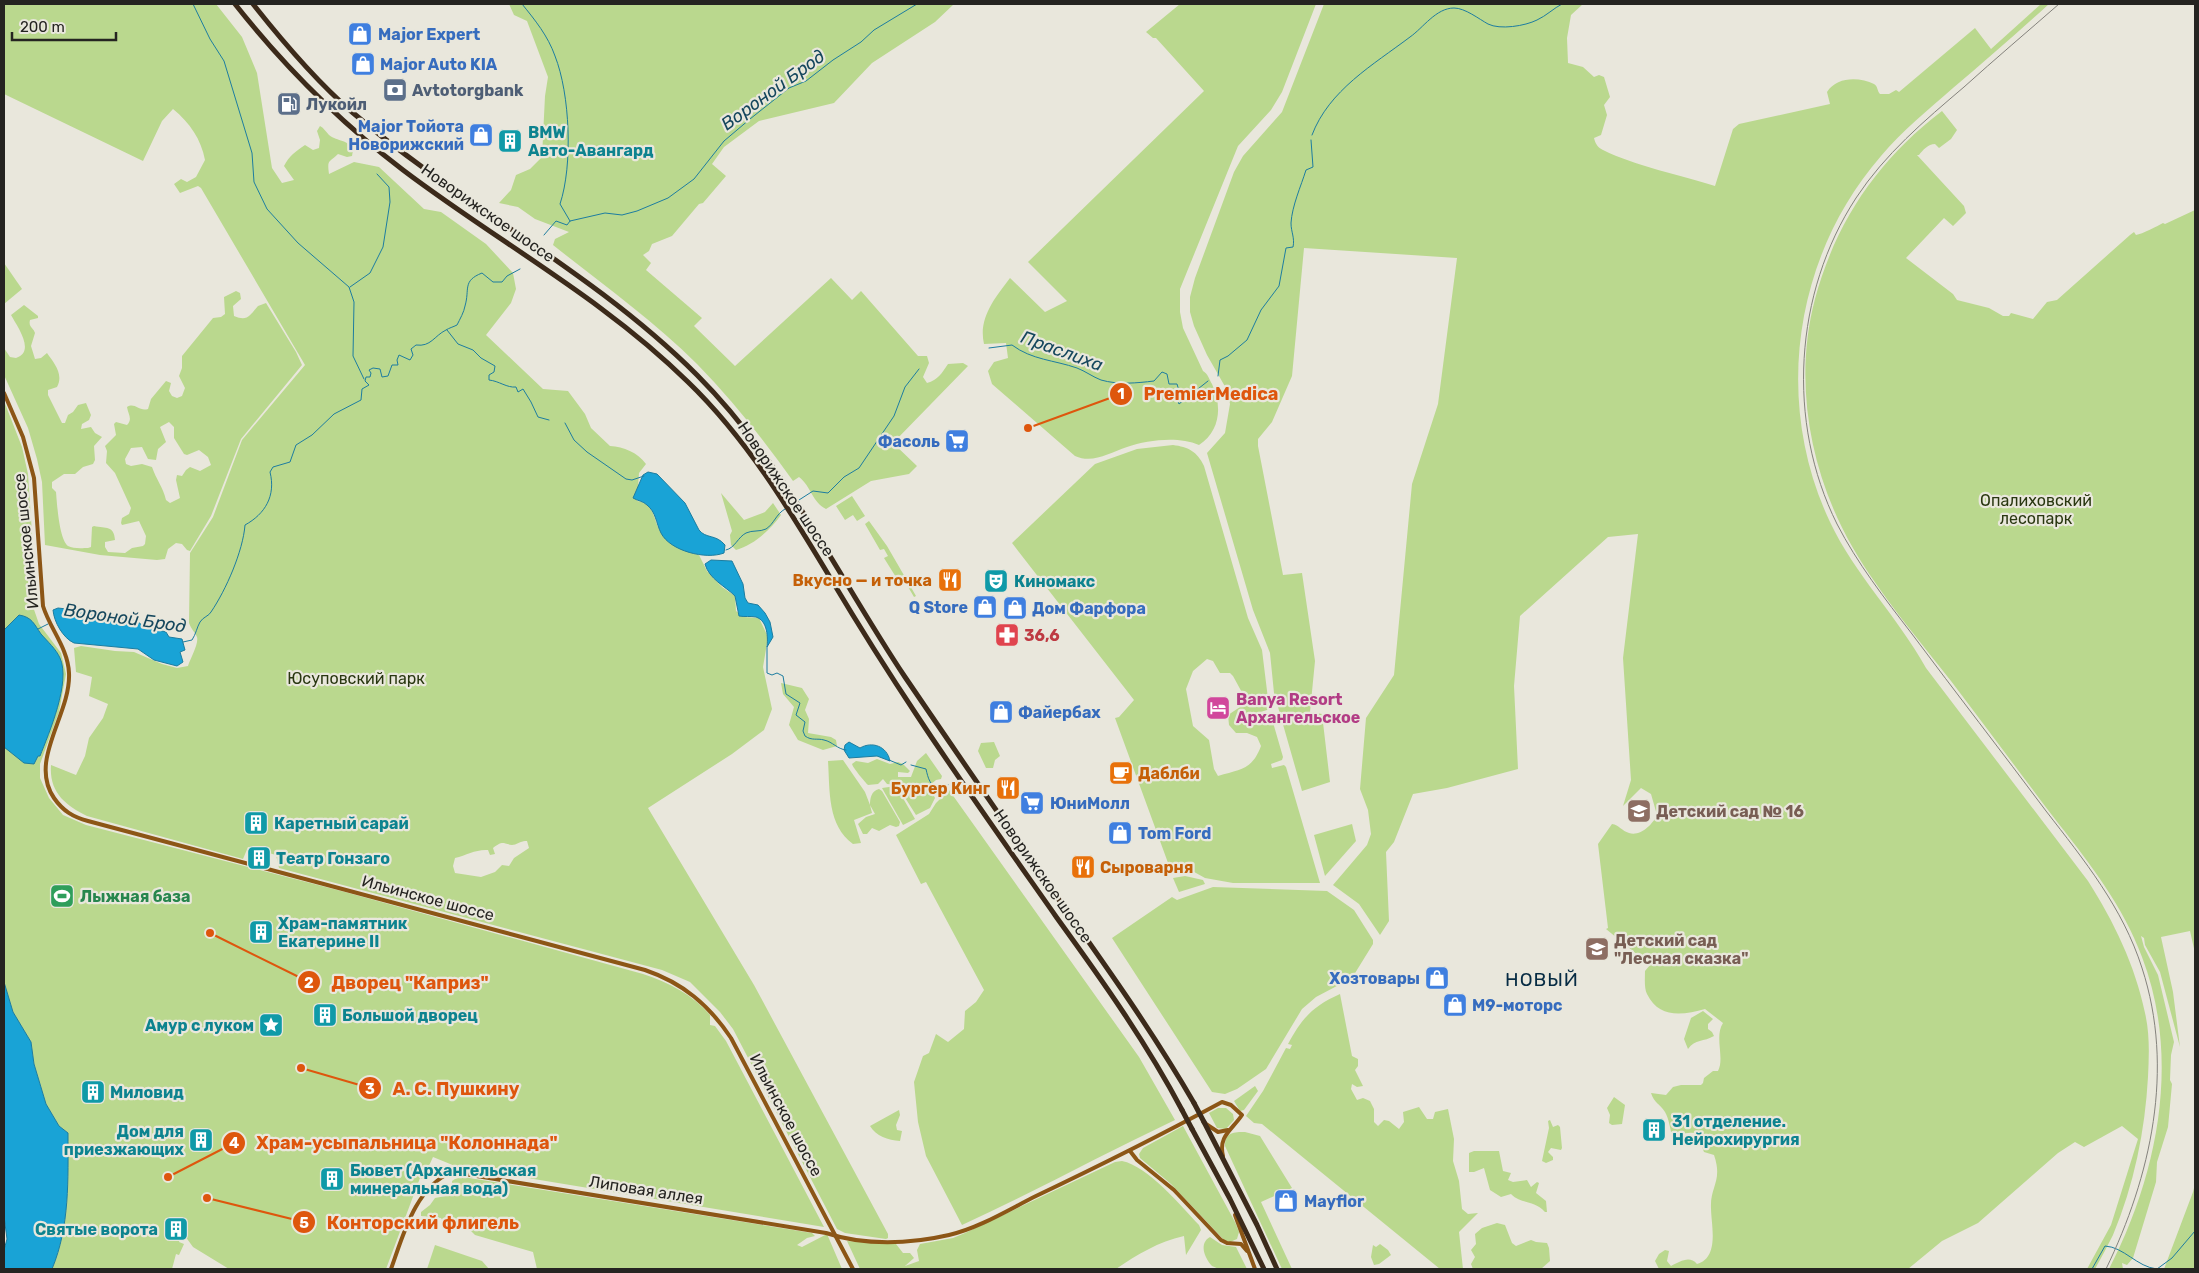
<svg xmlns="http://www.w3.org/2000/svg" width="2199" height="1273" font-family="Rubik,sans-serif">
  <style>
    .green { fill: #bad88e; fill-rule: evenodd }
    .water { fill: #19a3d6; stroke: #1d7da0 }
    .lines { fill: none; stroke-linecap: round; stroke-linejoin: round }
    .stream { stroke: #1d7da0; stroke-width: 1 }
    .secondary { stroke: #8c5616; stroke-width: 4 }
    .highway { stroke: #3c2a1a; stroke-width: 5 }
    .rail { stroke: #84827c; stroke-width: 1 }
    .highway-bridge { stroke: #3c2a1a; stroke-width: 5 }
    .labels { text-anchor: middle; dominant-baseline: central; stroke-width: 4.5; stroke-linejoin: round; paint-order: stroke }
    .shop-label { font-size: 16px; font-weight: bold; fill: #366cbe; stroke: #e9e7dc; text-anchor: start }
    .service-label { font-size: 16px; font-weight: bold; fill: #4e5e75; stroke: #e9e7dc; text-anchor: start }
    .culture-label { font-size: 16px; font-weight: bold; fill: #0d838f; stroke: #e9e7dc; text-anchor: start }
    .street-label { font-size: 16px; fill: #252421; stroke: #e9e7dc }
    .park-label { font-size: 16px; fill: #293710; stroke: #e9e7dc }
    .food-label { font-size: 16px; font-weight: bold; fill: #c56008; stroke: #e9e7dc; text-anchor: end }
    .health-label { font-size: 16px; font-weight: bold; fill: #be3a42; stroke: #e9e7dc; text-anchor: start }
    .hotel-label { font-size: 16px; font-weight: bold; fill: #b23c85; stroke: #e9e7dc; text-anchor: start }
    .education-label { font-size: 16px; font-weight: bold; fill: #785e54; stroke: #e9e7dc; text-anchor: start }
    .leisure-label { font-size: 16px; font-weight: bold; fill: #27864d; stroke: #e9e7dc; text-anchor: start }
    .water-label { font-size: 18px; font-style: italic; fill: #15475d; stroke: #e9e7dc }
    .quarter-label { font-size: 19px; letter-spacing: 1px; fill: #072c44; stroke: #e9e7dc }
    .leader { fill: none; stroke: #de560d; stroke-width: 2 }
    .callout-dot { fill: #de560d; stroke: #e9e7dc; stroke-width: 2 }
    .mark-label { font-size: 15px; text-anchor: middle; font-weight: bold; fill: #fff }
    .callout-label { font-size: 18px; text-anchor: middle; font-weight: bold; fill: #de560d; stroke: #e9e7dc; stroke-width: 4.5; stroke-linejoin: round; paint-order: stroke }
  </style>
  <rect width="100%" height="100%" fill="#e9e7dc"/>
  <g class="green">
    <path d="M4,4h212l26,33 15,36 15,95 10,15 12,-3 -10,-14c5,-10 12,-15 21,-21l8,5 6,-2 1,-8 -3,-9 3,-5c4,2 6,6 9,9 9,7 19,4 24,15l-1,6 -5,1 -9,-3c-9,9 -11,5 -9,20l25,-12 25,5 45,42 17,3 45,32 27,29 3,16 -5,14 -25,32 57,54 25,2 17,23 6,14 19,18c14,1 27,6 36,18l-7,9 -2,28c20,3 15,21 25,32 10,12 23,18 37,22l8,16 15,16 13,9 1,15 8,6 15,1 9,19 -5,30 9,42 -8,21 -32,24 -84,54 106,177 134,249v4l-2,1 -41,-6 -8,-4 -104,-200 -13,-17 -30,-30 -28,-12 -383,-102 -3,-13 -28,-8 -5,12 -156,-43c-22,-11 -38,-24 -36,-51l25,10 9,-19 4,-18 14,-20 5,-14 -19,-8 3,-19 -16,-5 -2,-24 7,-2 34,5 19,1 28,12 15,4 11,-2c2,-7 11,-22 9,-29 -2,-5 -6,-8 -8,-14l1,-70 23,-36 29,-77 63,-75 -104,-177 -3,-2 -18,7 -6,-9 7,-5 6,3 9,-5 9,-17c-4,-21 -15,-37 -32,-51l-11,12 -19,40 -139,-67zM525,841h2l2,7 -15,10 -5,8 -7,-1 -7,7 -14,5 -26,-4 -2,-7 2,-8c12,-3 21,-9 33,-8l2,5 5,-1 -2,-6c10,-7 8,-5 19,-3 4,0 9,-4 13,-4z"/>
    <path d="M509,4h445l-19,18 -63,41 -38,40 -75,18 -35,26 -12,17 14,12 -23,27 -4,1 -27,32 -20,8 -3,7 -6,4 8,8 -5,7 56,48 -8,8 41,40 96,-88 21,22 9,-9 57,65h9l2,7 -6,14 4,6c11,-3 15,-10 21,-19l15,-1 5,3 -75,77 24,23 -8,8 -38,7 -45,28c-14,-7 -15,-23 -27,-32l-6,4c-29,-41 -61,-81 -96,-117 -44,-44 -95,-80 -144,-119l2,-6 14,-7 -34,-13 -17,-12 -19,-4 12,-13 5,-15 14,-6 12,-12 3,-61 3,-19 -21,-56 -13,-6z"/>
    <path d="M1180,4h136l-34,88 -11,18 -33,36 -58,143v23l3,16 20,43c5,3 6,8 9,13 10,21 9,47 -13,61 -21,-9 -51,-5 -72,2 -18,6 -34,17 -52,9l-83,-72 -4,-13 6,-9 14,-4 -2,-15 -22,1c-6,-26 11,-46 26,-66l35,34 22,-11 -39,-39 176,-171 -48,-53h-3l-7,-6z"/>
    <path d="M1324,4h259l-12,11 -4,23 1,25 15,4 11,10 5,-2 5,2 6,20 -6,8 3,10 -6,20 -7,3c1,5 4,10 9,12 32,16 78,25 112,36l18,-57 6,-5 91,-20 -3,-12c10,-16 33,-15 47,-8 4,2 3,7 6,10h9l7,-4 3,2 76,-64 16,21 50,-45h8c-31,28 -63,56 -96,84 -24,21 -51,43 -72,68 -87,100 -108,246 -51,366 25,53 68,95 96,146l162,213c26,41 47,84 57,132 5,21 4,43 3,64 -3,54 -14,108 -35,158 -6,12 -12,23 -18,34h-8l24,-44 27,-86 -16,-13 -38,21 -9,-5 -17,11 -80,70 -36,18 -34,28h-249l-4,-8 4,-7 6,-4 4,1 -2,10 4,5c9,-4 18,-11 26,-2 23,-6 14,-40 14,-56 -1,-22 12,-27 3,-53l-10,-3 -7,-18c-9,-4 -17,2 -25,2 -2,-8 -3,-17 -7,-24 -5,-8 -11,-9 -14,-19l15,2 7,-8 8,-2h20l2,-2 1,-5 9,-7h5c7,-13 -4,-34 5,-48l-18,-14c-22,6 -46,10 -58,-15 -3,-6 -2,-16 -2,-23l5,-6 -44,-36 2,-1 -10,-84 14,-20c7,1 10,7 17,9 11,4 24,-9 28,-18l-6,-21 -10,-6 -18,18 8,-26 -8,-122 15,-124 -30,3 -88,79 -6,70 4,83 -71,19 -34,6 -19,48 -8,10 3,69 -9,14 -21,-31 -26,-19 34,-40 4,-11 -3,-24 -8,-21 6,-71 28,-43 18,-191 26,-80 19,-146 -153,-10 -12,128 -20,46 -14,17v7l25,129 19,-2 13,88 -5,51 12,2 8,68 -28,9 -28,-98 -4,-40 -17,-43 -46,-157 18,-20 5,-29 -3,-14 -20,-35 -13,-29 -4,-14v-15l5,-19 39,-106 9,-16 39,-44z"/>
    <path d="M1942,111l15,19 -6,9 -12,9 -4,-4c-7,0 -12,6 -16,11h-2l47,51 2,7 -13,13 -9,-8 -38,40 47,36 4,6 32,8 14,8h6l2,-3 22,6 14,-17 10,-2 73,-65 4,-3 2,3c6,-1 22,-9 27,-12l2,1 30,-14v743l-5,-22 -29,6 12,55 7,55 -20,-75 -15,-27 -1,-7 -3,-2 3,11 14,28 16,67 -3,13 -1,25 2,4 -4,43 -11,35 -1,20 -23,76 -6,7 -5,-2 1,6h-14c49,-95 72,-210 33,-312 -19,-51 -51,-92 -84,-134 -36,-47 -71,-95 -107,-142 -33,-42 -72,-88 -98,-133 -43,-74 -60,-166 -38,-249 21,-78 63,-139 127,-188z"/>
    <path d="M4,263l18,26 -18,15z"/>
    <path d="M236,291l4,2 1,6 -8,7 1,10c14,6 16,-1 24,-10l8,-3 30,49 6,13 -61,74 -30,77 -21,35 -3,-1 -5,-6 -6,-1 -8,6 -3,10 -8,1 -57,-5 -55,-10 -3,-63 -5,-23 -9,-31 -24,-53v-27l6,9 6,1c20,-6 1,-32 -5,-43l13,-10 14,11v2l-8,2c-2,7 4,8 5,13l-4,13 4,13 6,-1 6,-5c7,10 17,21 10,34l-9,3v5l14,28h3l3,-8 5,-3 5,-7 8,-2 5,12 -2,5 -7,4 -1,5 10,-2 4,6 7,4 -8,9 1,14 -2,4 -10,3 -8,7h-11l-12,8v6l4,4c1,11 3,47 12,54 5,3 15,2 20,2l3,-1 1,-20 2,-1c12,3 20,-1 21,14l-10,2v5l3,5 17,1 7,-5 11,-2 2,-2 1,-8 -7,-15 -17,4 -1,-2 1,-5 7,-4 2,-6 -16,-35 -9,-10 1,-12 -2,-5 11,-11 -2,-11 2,-2 11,3c6,-6 1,-11 0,-18 8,-5 12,5 21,2l3,-10 15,-18 5,2 -2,8 3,5 5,2 5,-2 3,-8 -6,-12 3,-8v-12l31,-38 8,-1 4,-3 -1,-17zM169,422l5,5v11l10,16 3,1 12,-5 9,7 3,8 -11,6 -10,-4 -4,3 -4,6 -5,-1 -1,5 4,18 -10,5 -4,-3c-3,-13 -10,-21 -14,-33l-10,-3 -11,2 -5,-2 -1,-5 6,-11 11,-1 6,12 8,1 2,-11 8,-7 -6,-15z"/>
    <path d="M4,401l18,46 6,27 8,119 -6,5 9,26 22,29 5,21 -7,38 -19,52v14l9,20 14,17 23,10 259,67 298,82c25,8 50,21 67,41v10l5,1 11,15 98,186 -369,-61 -22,-9 -10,22 -3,-1 -34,91h-157l-36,-22 -8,-11 -5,2 -1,4 5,2 -5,11 -3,-1 -4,15h-120c18,-43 16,-90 16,-136l-9,-7 -13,-22 -12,-40 -3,-22 -18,-30 -9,-30z"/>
    <path d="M1173,445c15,2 24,6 31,21l44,152 14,32 7,57 -2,3 -10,3 2,8 13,-2 11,38 -1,3 -11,4 1,4 12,-3 2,2 34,116h-87l-28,-5 -18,-10 -16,3 -56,-153 4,-1 15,-17 -122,-157 83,-79 42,-15zM1207,659l6,2 7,12h10l3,3 12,22 -2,7 -15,10 1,10 7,8h11l10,4 4,9c-9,24 -20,23 -43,30l-4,-7 -5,-29 -16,-14 -7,-37 7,-18z"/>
    <path d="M721,493l23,27 21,-8 8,-9 8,12c-11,15 -27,30 -45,35l-5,-5 -1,-10 2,-4z"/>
    <path d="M852,496l13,20 -8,5 -4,-6 -8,5 -9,-14z"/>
    <path d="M869,521l18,25 29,50 -2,1 -7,-12 -8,-3 -15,-24 4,-2 -4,-7 -4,1 -15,-26z"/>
    <path d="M781,683l21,5 7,11 -4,11 4,9 -1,14 23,4 5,3 1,6 -14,4 -25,-10 -9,-15 5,-18 -11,-13z"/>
    <path d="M994,742l6,14 -5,4 -2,8h-7l-8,-17 3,-8z"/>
    <path d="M926,753l16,23 -1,3 -5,1 -7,6 6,12 -5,10 -14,7 -19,-30 -10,-1 -4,-5 -5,5 -10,1c-3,-3 -15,-17 -16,-21l4,-3 12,2 9,-4 13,5 8,-2 5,2 7,7 -2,2 -10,-1v5h13l6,-16z"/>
    <path d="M843,760l22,32 5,13c0,-6 1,-14 9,-16l3,2 18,31 -1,4 -3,1 -6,-2 -11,6 -7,-3 -5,6h-4l-5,-10 8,-7 9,-3 -5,-9 2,8 -18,7 7,23 -8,1c-26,-19 -23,-54 -25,-83z"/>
    <path d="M896,786l19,33 -12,6 -21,-37z"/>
    <path d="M949,790l190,267 36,63c-72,34 -141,72 -213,105l-36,-69 -8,-34 -4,-40 9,-26 6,-3 7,-19 12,8 16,-13 1,-18 11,-9 8,-12 -58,-108 -5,2 -25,-49 33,-21 7,-11z"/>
    <path d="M1352,824l4,17 -31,35 -11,-41z"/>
    <path d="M1185,876l18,4 2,4 -26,8 -6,-14z"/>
    <path d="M1213,887l114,4 27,19 19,30v4l-21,34 -36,19 -14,12 -36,60 -29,20 -12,5 -13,-2 -100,-154 60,-41 5,3z"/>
    <path d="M1340,994l12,62 6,3v7l-3,4 8,16 -6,1 -5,-3 -1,5 6,11 6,-2 7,3 4,8v13l4,4 6,-6 5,1 10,8 5,-7 -1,-10 16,-5 8,12h6l2,-7 13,-3 6,30 -1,22 6,20 3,28 6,5 10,-1 -19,19 4,37h-23l-178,-145 -8,-1 -8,-7 17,-25 23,-43 4,1 2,-4 -4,-1c14,-26 25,-38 52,-50z"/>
    <path d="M1703,1011l10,8 -5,5v5l4,3 2,4c-10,6 -19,3 -26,13l-4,-10 7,-21z"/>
    <path d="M1255,1086l3,5 -14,19 -4,1 -6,-10z"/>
    <path d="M1614,1097l11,8 -3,19 -10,1 -3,-2 1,-8 -3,-7z"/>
    <path d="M1218,1108h8l7,6 1,6 -8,9 -9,-1 -8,-15z"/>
    <path d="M899,1110l1,5 -4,10 1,5 5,1 -2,10c-12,-1 -24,-5 -30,-15z"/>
    <path d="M1550,1120l3,7 5,-2 2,2 2,21 -1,2 -10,-2 -3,4 5,5v3l-7,3 -4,-2 7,-33 -1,-7z"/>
    <path d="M1183,1126l52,96 4,10 -2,7 -7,3 -6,-2 -53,-56 -31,-26 -1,-4 4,-6z"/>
    <path d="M1245,1132l15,4 32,52 -31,14 31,67h-10l-57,-123c0,-14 9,-14 20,-14z"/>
    <path d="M1474,1151h25l4,20 8,2 -3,7 5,2 14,-2 4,7 6,-5 2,1 -3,10 10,8 1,11h-2c-12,-13 -23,-7 -34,-18l-10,3 -11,-7 -6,-22 -10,4h-5v-19z"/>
    <path d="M1122,1161c26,5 59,45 77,64l2,5 -15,25 -2,-19c-26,6 -46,18 -68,33h-256l-13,-28 49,3 7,9h7l4,5 -9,8 14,-5 -2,-11 3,-6 33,-6 12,-5 150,-71z"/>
    <path d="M463,1177l349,56 3,3 -8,2 -10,7 5,2 25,-13 15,35h-305l-4,-17 -58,-17 -8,-8 -11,-6 -7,4h-4l-4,-7 -20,-2v-4l9,-7 5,-7 16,-3 2,-2 -1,-12 3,-2z"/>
    <path d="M2195,1184v85h-31l29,-77z"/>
    <path d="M1497,1223l8,2 7,18 4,3 15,-6 5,2 11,1 2,5 1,13 -9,8 -31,-1 -37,1 -2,-5 4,-7 -4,-7 5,-6 -1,-10 7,-6z"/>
    <path d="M1210,1237l12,8 14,2 11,22h-28l-7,-3c-8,-9 -13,-23 -2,-29z"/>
    <path d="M1380,1244l8,6 3,5 -12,9 -5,1 -3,-8 2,-12 3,2z"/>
    <path d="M435,1245l47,16 7,8h-62z"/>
  </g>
  <g class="water">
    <path d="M648,472l9,2 28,29 14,27c7,9 17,4 26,15l-1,8c-18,7 -54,-2 -63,-20 -5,-10 -5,-21 -14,-28 -4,-4 -9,-4 -14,-7l10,-23z"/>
    <path d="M711,560l21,1 11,23 2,14 3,5 10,2 7,8 5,9 3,15 -6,10c1,-9 1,-26 -11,-30 -5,-1 -12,0 -17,-1l-4,-20c-10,-10 -26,-17 -30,-32z"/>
    <path d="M58,608l51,6 28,7 6,5 23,6 3,5 13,2 3,11 -5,2 3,10 -6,4 -23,-6 -16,-11 -64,-6c-11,-5 -20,-21 -21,-33z"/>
    <path d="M19,615c13,2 15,9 22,19 7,8 15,15 19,24 11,24 -11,75 -20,98h-2l-4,8 -10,-1 -20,-16v-117z"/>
    <path d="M849,742l11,6c12,-7 27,-2 30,13l-13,-5 -28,2 -5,-8 1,-5z"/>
    <path d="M4,982l9,30 18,30 3,22 12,40 13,22 9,7c0,46 2,93 -16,136h-48v-19l3,-11 -3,-23z"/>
  </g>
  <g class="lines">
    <g class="stream">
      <path d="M193,4l17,35 14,22 28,92 2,29 13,27 31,34 51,44 5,15 -1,54 11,23"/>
      <path d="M522,4c13,16 26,32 33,52 15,38 18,109 5,148l10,17"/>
      <path d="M1312,135c17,-45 61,-70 98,-98 13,-9 26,-29 44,-29 11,0 25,11 34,16 12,6 37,2 49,-4 9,-4 17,-12 25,-16"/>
      <path d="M544,235l12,-14 11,4 3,-4 35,-8 17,2 15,-4 31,-13 26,-19 30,-38 26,-22 39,-31 17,-7 27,-21 28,-18 13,-12 43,-26"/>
      <path d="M350,287l20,-14 13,-26 7,-45 -1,-15 -12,-13"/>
      <path d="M447,330l11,14 15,6 8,8 14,8 -1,6 -5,3v5c10,1 18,8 27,7l2,5 5,-3 8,13 7,15 11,3"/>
      <path d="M989,348l23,-3c20,15 42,15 65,23 8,3 16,9 24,12 17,5 36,3 53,1l8,-9 5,2 2,10h8l2,7 -2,8 2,5 29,-23"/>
      <path d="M1218,376l2,-16 8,-4 19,-16 14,-30 18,-24 7,-38 7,-1c2,-9 -2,-15 -2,-24 1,-17 10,-37 15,-53l7,-3 -2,-27"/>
      <path d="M565,423l9,17 13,12 39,27 6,1 12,-4"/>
      <path d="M799,500l14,-9 15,2 16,-16 15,-9 35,-52 11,-29 14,-18"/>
      <path d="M788,507l7,-5"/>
      <path d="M726,550c9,-2 12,-13 20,-17 6,-3 14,-1 20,-4 8,-5 10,-15 19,-20"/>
      <path d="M38,629l10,-5"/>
      <path d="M183,642l9,-2c4,-6 5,-13 8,-18 3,-5 9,-6 11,-10 15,-22 32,-61 34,-87 20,-11 31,-29 25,-53l3,-5 17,-5 6,-17 16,-10 22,-21 27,-14 1,-11 7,-4 -4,-4 1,-4h4l1,-4 -2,-3 4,-2 7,1 2,8 6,-1 4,-11h6l-1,-5 2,-5 11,5 3,-5 -2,-6 5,-4c15,2 18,-9 30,-15 3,-2 7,-3 11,-5 3,-6 7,-13 8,-19 5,-17 -3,-25 17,-33l11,9h9l5,-6 13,-7"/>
      <path d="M767,647v26l5,2 5,-2 6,3 3,18 14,9 -4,12 9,7 -2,9 2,5c7,5 12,2 19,4 9,2 13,9 22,10"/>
      <path d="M889,760l12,5 5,-3"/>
      <path d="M911,765l15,4c2,9 4,18 15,21l7,-5"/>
      <path d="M2092,1269l13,-23c19,1 32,21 52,23l15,-11 23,-27"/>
    </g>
    <g class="secondary">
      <path d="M4,393l19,44 11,41 9,128c7,23 25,42 26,67 2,42 -41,87 -15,125 9,13 19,19 34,23l557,149c38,13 64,35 86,68l122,231"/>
      <path d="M1206,1124l12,8 10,-2"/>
      <path d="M1130,1151l7,9 37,30 47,50 6,3 14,1 6,7"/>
      <path d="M1235,1215l20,54"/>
      <path d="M391,1269c12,-33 24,-82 61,-97l374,61c39,13 84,11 123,2 30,-7 59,-25 87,-39 63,-30 125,-61 186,-94l9,3 11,10c-10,15 -24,21 -19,41"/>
    </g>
    <g class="highway">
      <path d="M235,4c49,62 105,118 168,166 95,72 200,128 285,212 59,57 101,127 143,197 28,47 57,93 87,138 45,68 92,134 139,201 45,62 89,124 125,192"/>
      <path d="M253,4c30,38 62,76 99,108 110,94 242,160 345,263 87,87 140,200 208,302 47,69 94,138 142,206 51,72 103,144 147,220"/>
      <path d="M1204,1122l53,103 20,44"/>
      <path d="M1192,1129l38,70 34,70"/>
    </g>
    <path class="rail" d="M2059,4c-32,28 -64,55 -95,83 -40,34 -79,67 -108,111 -62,95 -70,224 -19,326 20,39 48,75 75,110 44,59 90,118 134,177 38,49 77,97 96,157 33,101 9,208 -36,301"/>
    <g class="highway-bridge">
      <path d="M1194,1103l10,19"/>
      <path d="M1182,1110l10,19"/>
    </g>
  </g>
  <defs>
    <symbol id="shop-square" viewBox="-11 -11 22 22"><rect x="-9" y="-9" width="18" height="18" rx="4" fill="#3f7fe0" stroke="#e9e7dc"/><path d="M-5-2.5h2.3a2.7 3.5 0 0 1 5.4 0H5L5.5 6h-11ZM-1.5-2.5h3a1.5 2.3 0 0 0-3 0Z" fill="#fff"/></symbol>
    <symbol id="bank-square" viewBox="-11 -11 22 22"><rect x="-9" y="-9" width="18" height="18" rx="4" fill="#5c6f8a" stroke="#e9e7dc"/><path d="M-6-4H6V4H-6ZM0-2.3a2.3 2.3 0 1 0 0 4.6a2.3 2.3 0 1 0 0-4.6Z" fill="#fff"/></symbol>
    <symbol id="fuel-square" viewBox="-11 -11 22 22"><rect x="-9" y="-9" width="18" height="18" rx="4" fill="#5c6f8a" stroke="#e9e7dc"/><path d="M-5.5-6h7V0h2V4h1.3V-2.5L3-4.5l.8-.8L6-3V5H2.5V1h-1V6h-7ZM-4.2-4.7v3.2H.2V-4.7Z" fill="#fff"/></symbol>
    <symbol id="building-square" viewBox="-11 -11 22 22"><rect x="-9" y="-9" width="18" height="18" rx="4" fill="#0f9aa8" stroke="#e9e7dc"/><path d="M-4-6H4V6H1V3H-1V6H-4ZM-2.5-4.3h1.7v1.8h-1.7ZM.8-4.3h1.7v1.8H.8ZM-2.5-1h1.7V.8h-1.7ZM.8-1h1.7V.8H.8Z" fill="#fff"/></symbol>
    <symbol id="supermarket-square" viewBox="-11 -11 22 22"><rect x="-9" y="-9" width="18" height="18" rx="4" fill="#3f7fe0" stroke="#e9e7dc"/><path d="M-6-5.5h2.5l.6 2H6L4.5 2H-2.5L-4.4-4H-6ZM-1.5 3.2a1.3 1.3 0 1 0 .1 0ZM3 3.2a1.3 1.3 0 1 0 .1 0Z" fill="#fff"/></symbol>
    <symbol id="restaurant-square" viewBox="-11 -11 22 22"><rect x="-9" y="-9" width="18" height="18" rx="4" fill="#e8710a" stroke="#e9e7dc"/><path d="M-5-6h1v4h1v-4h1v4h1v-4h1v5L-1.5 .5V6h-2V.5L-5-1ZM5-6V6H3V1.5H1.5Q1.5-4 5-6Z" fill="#fff"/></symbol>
    <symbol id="theatre-square" viewBox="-11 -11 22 22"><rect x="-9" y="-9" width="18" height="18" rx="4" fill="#0f9aa8" stroke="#e9e7dc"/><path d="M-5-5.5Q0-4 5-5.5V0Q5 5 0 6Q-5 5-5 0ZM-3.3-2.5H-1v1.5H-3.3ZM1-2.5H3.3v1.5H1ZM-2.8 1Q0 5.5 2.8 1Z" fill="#fff"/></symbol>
    <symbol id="pharmacy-square" viewBox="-11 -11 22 22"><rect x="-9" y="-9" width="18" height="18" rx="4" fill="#e0444e" stroke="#e9e7dc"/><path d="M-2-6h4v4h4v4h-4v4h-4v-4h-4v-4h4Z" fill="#fff"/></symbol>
    <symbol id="hotel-square" viewBox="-11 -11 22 22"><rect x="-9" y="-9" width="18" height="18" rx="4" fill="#d1479c" stroke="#e9e7dc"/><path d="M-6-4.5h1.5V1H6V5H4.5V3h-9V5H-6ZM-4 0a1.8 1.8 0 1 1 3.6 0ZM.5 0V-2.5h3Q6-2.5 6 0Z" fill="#fff"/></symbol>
    <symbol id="cafe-square" viewBox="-11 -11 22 22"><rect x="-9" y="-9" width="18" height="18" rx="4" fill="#e8710a" stroke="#e9e7dc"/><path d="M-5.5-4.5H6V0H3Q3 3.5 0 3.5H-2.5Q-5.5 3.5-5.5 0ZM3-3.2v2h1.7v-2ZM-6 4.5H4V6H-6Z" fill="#fff"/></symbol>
    <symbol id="school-square" viewBox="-11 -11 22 22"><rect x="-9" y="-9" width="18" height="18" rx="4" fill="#8d6e63" stroke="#e9e7dc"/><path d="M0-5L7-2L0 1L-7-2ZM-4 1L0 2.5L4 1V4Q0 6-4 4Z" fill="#fff"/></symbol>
    <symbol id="stadium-square" viewBox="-11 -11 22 22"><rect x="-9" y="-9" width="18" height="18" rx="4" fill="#2e9e5b" stroke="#e9e7dc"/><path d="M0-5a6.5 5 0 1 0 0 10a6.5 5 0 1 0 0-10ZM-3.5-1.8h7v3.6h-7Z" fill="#fff"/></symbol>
    <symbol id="sight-square" viewBox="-11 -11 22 22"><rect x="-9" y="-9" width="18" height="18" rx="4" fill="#0f9aa8" stroke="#e9e7dc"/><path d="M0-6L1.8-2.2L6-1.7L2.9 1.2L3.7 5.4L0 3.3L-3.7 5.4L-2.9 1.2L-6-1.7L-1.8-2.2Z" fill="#fff"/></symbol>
  </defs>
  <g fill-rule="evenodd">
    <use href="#shop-square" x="346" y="20" width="28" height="28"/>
    <use href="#shop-square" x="349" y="50" width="28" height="28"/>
    <use href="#bank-square" x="381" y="76" width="28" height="28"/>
    <use href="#fuel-square" x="275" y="90" width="28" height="28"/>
    <use href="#shop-square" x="467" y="121" width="28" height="28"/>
    <use href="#building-square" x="496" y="127" width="28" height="28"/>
    <use href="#supermarket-square" x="943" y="427" width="28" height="28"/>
    <use href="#restaurant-square" x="936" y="566" width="28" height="28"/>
    <use href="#theatre-square" x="982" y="567" width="28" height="28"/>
    <use href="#shop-square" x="971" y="593" width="28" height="28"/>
    <use href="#shop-square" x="1001" y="594" width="28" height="28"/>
    <use href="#pharmacy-square" x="993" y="621" width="28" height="28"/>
    <use href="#hotel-square" x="1204" y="694" width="28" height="28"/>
    <use href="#shop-square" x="987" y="698" width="28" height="28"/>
    <use href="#cafe-square" x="1107" y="759" width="28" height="28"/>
    <use href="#restaurant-square" x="994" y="774" width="28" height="28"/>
    <use href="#supermarket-square" x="1018" y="789" width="28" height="28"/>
    <use href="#school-square" x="1625" y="797" width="28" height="28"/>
    <use href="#building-square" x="242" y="809" width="28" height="28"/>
    <use href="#shop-square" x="1106" y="819" width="28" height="28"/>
    <use href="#building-square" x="245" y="844" width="28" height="28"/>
    <use href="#restaurant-square" x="1069" y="853" width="28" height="28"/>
    <use href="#stadium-square" x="48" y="882" width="28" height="28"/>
    <use href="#building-square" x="247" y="918" width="28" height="28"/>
    <use href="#school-square" x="1583" y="935" width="28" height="28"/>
    <use href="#shop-square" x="1423" y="964" width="28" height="28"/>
    <use href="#shop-square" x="1441" y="991" width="28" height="28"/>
    <use href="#building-square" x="311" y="1001" width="28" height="28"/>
    <use href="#sight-square" x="257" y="1011" width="28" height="28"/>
    <use href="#building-square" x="79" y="1078" width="28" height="28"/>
    <use href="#building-square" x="1640" y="1116" width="28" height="28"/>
    <use href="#building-square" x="187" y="1126" width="28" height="28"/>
    <use href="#building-square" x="318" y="1165" width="28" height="28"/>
    <use href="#shop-square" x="1272" y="1187" width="28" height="28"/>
    <use href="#building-square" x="162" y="1215" width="28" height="28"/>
  </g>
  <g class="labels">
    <g class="shop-label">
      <text x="378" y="34">Major Expert</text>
      <text x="380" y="64">Major Auto KIA</text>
      <text x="464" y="126" text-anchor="end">Major Тойота<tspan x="464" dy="18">Новорижский</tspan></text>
      <text x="940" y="441" text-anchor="end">Фасоль</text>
      <text x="968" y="607" text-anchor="end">Q Store</text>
      <text x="1032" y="608">Дом Фарфора</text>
      <text x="1018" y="712">Файербах</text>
      <text x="1050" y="803">ЮниМолл</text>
      <text x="1138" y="833">Tom Ford</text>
      <text x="1420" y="978" text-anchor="end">Хозтовары</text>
      <text x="1472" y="1005">М9-моторс</text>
      <text x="1304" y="1201">Mayflor</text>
    </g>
    <g class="service-label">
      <text x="412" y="90">Avtotorgbank</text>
      <text x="306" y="104">Лукойл</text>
    </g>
    <g class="culture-label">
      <text x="528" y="132">BMW<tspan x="528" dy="18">Авто-Авангард</tspan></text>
      <text x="1014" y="581">Киномакс</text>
      <text x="274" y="823">Каретный сарай</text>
      <text x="276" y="858">Театр Гонзаго</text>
      <text x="278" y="923">Храм-памятник<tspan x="278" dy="18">Екатерине II</tspan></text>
      <text x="342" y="1015">Большой дворец</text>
      <text x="254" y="1025" text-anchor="end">Амур с луком</text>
      <text x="110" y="1092">Миловид</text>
      <text x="1672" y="1121">31 отделение.<tspan x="1672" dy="18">Нейрохирургия</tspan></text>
      <text x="184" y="1131" text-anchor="end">Дом для<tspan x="184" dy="18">приезжающих</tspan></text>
      <text x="350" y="1170">Бювет (Архангельская<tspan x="350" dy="18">минеральная вода)</tspan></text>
      <text x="158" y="1229" text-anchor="end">Святые ворота</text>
    </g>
    <g class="street-label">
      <text transform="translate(488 213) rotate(35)">Новорижское шоссе</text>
      <text transform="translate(786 489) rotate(56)">Новорижское шоссе</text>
      <text transform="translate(26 541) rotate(-96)">Ильинское шоссе</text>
      <text transform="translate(1043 876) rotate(55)">Новорижское шоссе</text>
      <text transform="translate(428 898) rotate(15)">Ильинское шоссе</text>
      <text transform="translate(786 1115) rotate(62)">Ильинское шоссе</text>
      <text transform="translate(646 1190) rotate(9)">Липовая аллея</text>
    </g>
    <g class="park-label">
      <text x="2036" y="500">Опалиховский<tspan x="2036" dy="18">лесопарк</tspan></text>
      <text x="356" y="678">Юсуповский парк</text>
    </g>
    <g class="food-label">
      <text x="932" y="580">Вкусно — и точка</text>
      <text x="1138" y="773" text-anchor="start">Даблби</text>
      <text x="990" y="788">Бургер Кинг</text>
      <text x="1100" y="867" text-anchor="start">Сыроварня</text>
    </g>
    <g class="health-label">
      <text x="1024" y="635">36,6</text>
    </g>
    <g class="hotel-label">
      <text x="1236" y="699">Banya Resort<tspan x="1236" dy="18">Архангельское</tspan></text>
    </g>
    <g class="education-label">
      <text x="1656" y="811">Детский сад № 16</text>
      <text x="1614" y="940">Детский сад<tspan x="1614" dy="18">"Лесная сказка"</tspan></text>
    </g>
    <g class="leisure-label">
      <text x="80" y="896">Лыжная база</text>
    </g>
    <g class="water-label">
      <text transform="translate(773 90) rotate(-36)">Вороной Брод</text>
      <text transform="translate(1062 351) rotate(20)">Праслиха</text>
      <text transform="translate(125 618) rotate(8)">Вороной Брод</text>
    </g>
    <g class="quarter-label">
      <text x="1542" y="979">НОВЫЙ</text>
    </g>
  </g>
  <path class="leader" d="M1028 428L1121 394M210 933L309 982M301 1068L370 1088M168 1177L234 1143M207 1198L304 1222"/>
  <g class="callout-dot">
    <circle cx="1028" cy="428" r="5"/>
    <circle cx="210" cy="933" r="5"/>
    <circle cx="301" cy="1068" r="5"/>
    <circle cx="168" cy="1177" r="5"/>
    <circle cx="207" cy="1198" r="5"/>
    <circle cx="1121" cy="394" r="12"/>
    <circle cx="309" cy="982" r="12"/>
    <circle cx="370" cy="1088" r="12"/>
    <circle cx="234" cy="1143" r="12"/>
    <circle cx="304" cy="1222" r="12"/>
  </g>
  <g class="mark-label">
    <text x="1121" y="399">1</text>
    <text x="309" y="988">2</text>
    <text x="370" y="1094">3</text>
    <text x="234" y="1148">4</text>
    <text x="304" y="1228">5</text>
  </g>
  <g class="callout-label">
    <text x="1211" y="400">PremierMedica</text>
    <text x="410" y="989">Дворец "Каприз"</text>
    <text x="456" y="1095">А. С. Пушкину</text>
    <text x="407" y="1149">Храм-усыпальница "Колоннада"</text>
    <text x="423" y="1229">Конторский флигель</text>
  </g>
  <rect width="2199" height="1273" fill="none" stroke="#252421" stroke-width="10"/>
  <path d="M12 32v8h104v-8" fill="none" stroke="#252421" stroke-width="2.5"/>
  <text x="20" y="32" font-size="15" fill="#252421" stroke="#e9e7dc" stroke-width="4" paint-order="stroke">200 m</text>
</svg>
